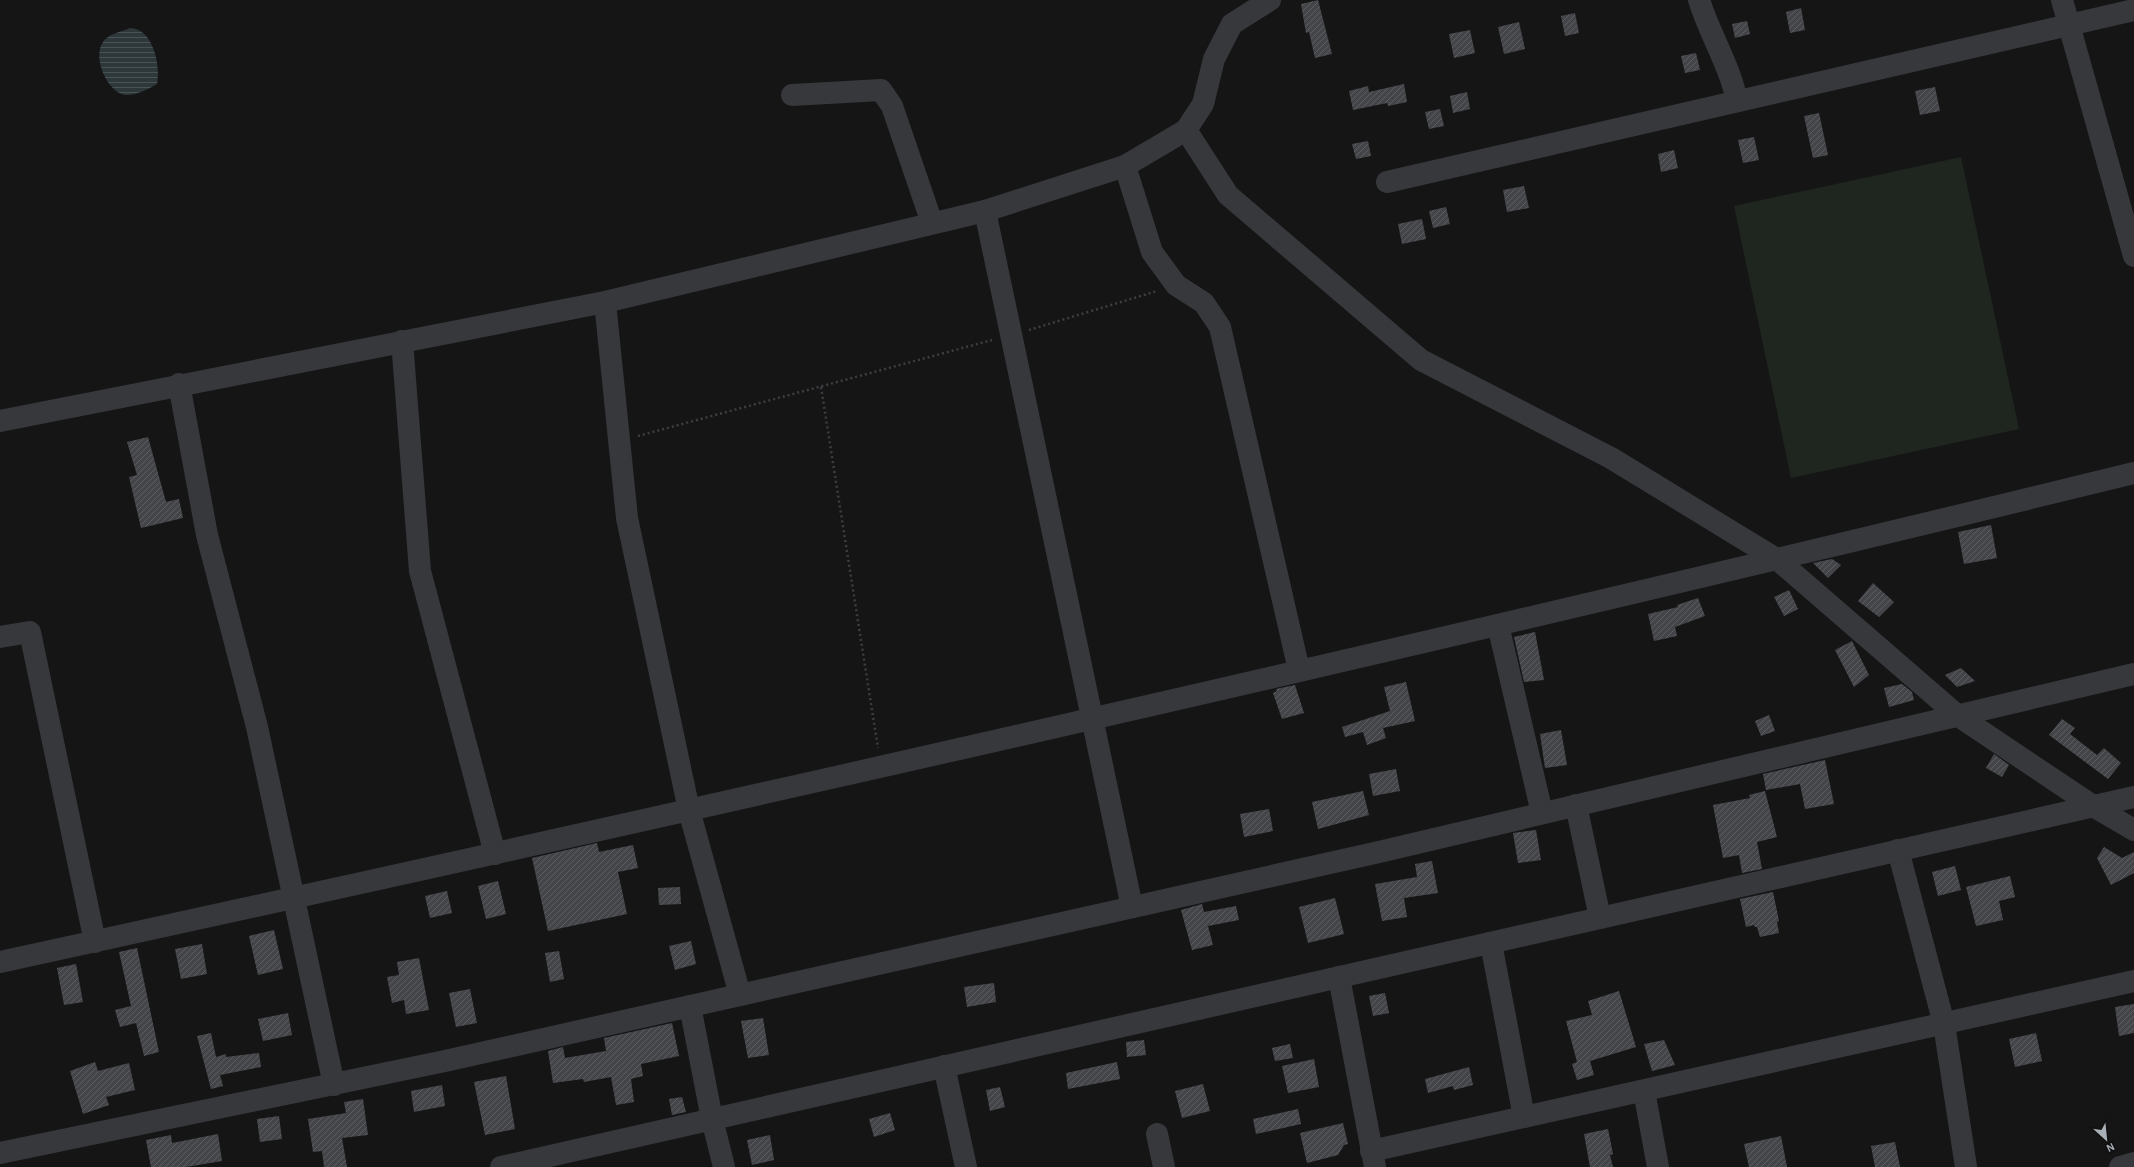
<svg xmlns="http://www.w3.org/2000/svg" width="2134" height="1167" font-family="'Alegreya Sans',sans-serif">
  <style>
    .pitch { fill: #1f261f }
    .water { fill: url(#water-rules) }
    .building { fill: url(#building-hatch) }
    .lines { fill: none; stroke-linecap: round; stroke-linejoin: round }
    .path { stroke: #3c3f42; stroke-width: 2.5; stroke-dasharray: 2 3; stroke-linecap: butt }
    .minor { stroke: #36383b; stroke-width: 22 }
  </style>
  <defs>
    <pattern id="water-rules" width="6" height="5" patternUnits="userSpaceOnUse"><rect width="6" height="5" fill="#2e383b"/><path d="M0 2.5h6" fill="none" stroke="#495255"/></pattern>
    <pattern id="building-hatch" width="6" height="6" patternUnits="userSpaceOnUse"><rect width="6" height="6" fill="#444549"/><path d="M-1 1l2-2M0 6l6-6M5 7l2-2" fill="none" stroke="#5c5d61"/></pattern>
  </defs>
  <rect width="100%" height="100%" fill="#151516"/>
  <path class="pitch" d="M1961,157l58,272 -228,49 -57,-272z"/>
  <path class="water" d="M130,28c23,0 31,38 27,56 -8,5 -22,12 -32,11 -18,-3 -33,-38 -22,-53 5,-8 18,-10 27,-14z"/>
  <g class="building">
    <path d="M1318,0l14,54 -17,4 -6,-26 -3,1 -5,-29z"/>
    <path d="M1801,8l4,22 -15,3 -4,-21z"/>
    <path d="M1575,13l4,20 -14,3 -4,-20z"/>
    <path d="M1747,21l3,13 -15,4 -3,-14z"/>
    <path d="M1519,22l6,27 -21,5 -6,-27z"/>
    <path d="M1470,30l5,23 -21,5 -5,-24z"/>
    <path d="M1696,53l4,17 -15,3 -4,-17z"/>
    <path d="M1404,84l3,18 -19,4 -1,-3 -34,7 -4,-19 19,-5 1,6z"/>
    <path d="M1935,87l5,24 -20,4 -5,-24z"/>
    <path d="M1467,92l3,17 -17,4 -3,-17z"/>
    <path d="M1440,109l4,17 -15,3 -4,-17z"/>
    <path d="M1819,113l9,42 -15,3 -9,-42z"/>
    <path d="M1754,137l5,23 -16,3 -5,-23z"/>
    <path d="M1368,141l3,15 -15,3 -4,-15z"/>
    <path d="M1674,150l4,18 -17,4 -3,-18z"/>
    <path d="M1524,186l5,22 -22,4 -4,-22z"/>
    <path d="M1446,207l4,17 -17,4 -4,-17z"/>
    <path d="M1422,219l4,20 -24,5 -4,-20z"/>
    <path d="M148,437l18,65 13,-3 4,19 -42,10 -12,-51 8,-2 -10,-33z"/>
    <path d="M1991,525l6,33 -33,6 -6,-32z"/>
    <path d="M1832,559l9,6 -13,13 -15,-15z"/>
    <path d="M1873,583l21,19 -15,15 -21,-16z"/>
    <path d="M1789,590l9,19 -14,7 -10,-19z"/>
    <path d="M1698,598l7,18 -30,11 2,9 -23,5 -6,-27 30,-7 -1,-2z"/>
    <path d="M1535,632l9,48 -20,2 -10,-45z"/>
    <path d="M1852,641l17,34 -15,12 -19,-37z"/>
    <path d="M1961,668l14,13 -18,6 -12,-12z"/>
    <path d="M1406,682l9,39 -32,7 3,10 -19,7 -4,-13 -18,5 -3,-10 48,-16 -6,-24z"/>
    <path d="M1902,684l10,8 2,8 -25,7 -5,-19z"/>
    <path d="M1295,685l9,28 -22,6 -9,-26 4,-2 -1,-2z"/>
    <path d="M1769,715l6,16 -14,5 -6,-15z"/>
    <path d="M2062,719l13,9 -5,6 27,21 7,-7 17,15 -13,16 -59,-44z"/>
    <path d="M1561,730l6,35 -22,3 -5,-34z"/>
    <path d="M1994,754l15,11 -7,12 -16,-9z"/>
    <path d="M1825,760l9,44 -29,5 -5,-25 -34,6 -3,-16z"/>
    <path d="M1396,769l4,22 -27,5 -4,-22z"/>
    <path d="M1363,791l6,24 -51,14 -6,-27z"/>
    <path d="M1765,791l12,46 -20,5 5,27 -20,4 -3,-18 -16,3 -10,-53 37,-7 -1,-3z"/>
    <path d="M1269,809l4,22 -29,6 -4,-23z"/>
    <path d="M1536,830l5,30 -23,3 -5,-30z"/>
    <path d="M597,843l2,9 34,-7 5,23 -20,4 9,42 -79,17 -16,-73z"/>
    <path d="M2104,847l18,11 12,-6v21l-23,12 -14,-27z"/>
    <path d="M1432,861l6,32 -34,5 3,19 -25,4 -7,-37 42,-7 -2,-13z"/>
    <path d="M1955,866l6,24 -23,6 -6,-24z"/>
    <path d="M2010,876l5,21 -16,4 4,19 -27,6 -10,-39z"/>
    <path d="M498,881l8,33 -20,5 -8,-33z"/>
    <path d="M680,887l1,17 -22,1 -1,-17z"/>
    <path d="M447,891l5,22 -22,5 -5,-22z"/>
    <path d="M1773,892l6,29 -2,1 2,11 -19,4 -3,-10h-2l-1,-2 -8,2 -6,-28z"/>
    <path d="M1335,898l9,36 -36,9 -9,-36z"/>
    <path d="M1202,904l2,8 32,-6 3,14 -31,6 5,19 -21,5 -11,-40z"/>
    <path d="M274,930l9,39 -25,6 -9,-39z"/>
    <path d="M691,941l5,23 -21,6 -6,-24z"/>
    <path d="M202,944l5,30 -26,5 -6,-30z"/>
    <path d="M137,948l22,104 -15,4 -8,-33 -16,4 -5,-17 16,-4 -12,-54z"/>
    <path d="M559,951l5,28 -14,3 -5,-29z"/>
    <path d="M419,958l10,52 -23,4 -2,-14 -12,3 -5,-26 12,-2 -2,-13z"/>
    <path d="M76,964l7,38 -19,3 -7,-37z"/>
    <path d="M994,983l2,19 -29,5 -3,-20z"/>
    <path d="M470,989l7,34 -21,4 -7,-34z"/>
    <path d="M1619,991l17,56 -46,14 4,14 -17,5 -5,-16 5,-2 -11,-41 26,-6 -4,-14z"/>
    <path d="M1385,993l4,20 -16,3 -4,-20z"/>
    <path d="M2134,1004v29l-15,3 -4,-29z"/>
    <path d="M288,1013l4,22 -29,6 -5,-22z"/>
    <path d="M763,1018l6,37 -21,3 -7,-37z"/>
    <path d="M672,1023l7,33 -38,8 2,12 -12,3 3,23 -18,3 -5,-28 -27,5 -1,-3 -30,4 -5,-32 15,-4 2,11 41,-7 -2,-13z"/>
    <path d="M211,1033l5,24 10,-3v3l33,-4 2,14 -41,8 3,11 -12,3 -14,-53z"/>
    <path d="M2036,1033l6,28 -27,6 -6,-28z"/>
    <path d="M1144,1040l2,15 -19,2 -1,-15z"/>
    <path d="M1664,1040l11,25 -23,6 -8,-27z"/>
    <path d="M1290,1044l3,14 -18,3 -3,-13z"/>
    <path d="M1314,1059l5,28 -31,6 -6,-27z"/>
    <path d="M95,1062l3,9 31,-8 6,27 -29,7 3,8 -26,9 -13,-43z"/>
    <path d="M1117,1062l3,17 -52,10 -2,-16z"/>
    <path d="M1469,1067l4,18 -19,5 -1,-4 -25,7 -3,-14z"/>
    <path d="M506,1076l9,53 -30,6 -11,-53z"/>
    <path d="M1203,1084l7,27 -28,7 -7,-27z"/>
    <path d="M442,1085l3,21 -31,6 -3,-21z"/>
    <path d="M1000,1087l5,20 -15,4 -4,-21z"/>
    <path d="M682,1097l4,15 -14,3 -3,-16z"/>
    <path d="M363,1099l5,36 -26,3 5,29h-23l-2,-16 -9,1 -5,-33 38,-6 -2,-11z"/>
    <path d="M1298,1109l3,15 -45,10 -3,-15z"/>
    <path d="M890,1113l5,17 -21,7 -5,-18z"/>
    <path d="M279,1116l3,23 -22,3 -3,-23z"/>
    <path d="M1343,1123l5,21 -4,1 -6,10 -31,8 -7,-30z"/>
    <path d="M1608,1129l5,25 -3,1 3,12h-23l-6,-33z"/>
    <path d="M218,1134l4,27 -36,6h-35l-5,-27 25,-5 1,8z"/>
    <path d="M770,1135l4,25 -22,5 -5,-25z"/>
    <path d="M1781,1136l6,31h-38l-5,-23z"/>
    <path d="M1895,1142l5,25h-25l-4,-21z"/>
  </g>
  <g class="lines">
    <g class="path">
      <path d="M1029,330l128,-39"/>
      <path d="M821,387l57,361"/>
      <path d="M638,436l354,-96"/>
    </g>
    <g class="minor">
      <path d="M1699,0c11,35 31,66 38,101"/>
      <path d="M2062,0l72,256"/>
      <path d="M792,95l89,-5 11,16 40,117"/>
      <path d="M1186,130l42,65 193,165 190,98 167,102 179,155 136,91 41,24"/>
      <path d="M1125,166l27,86 24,33 28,18 16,24 79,343"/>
      <path d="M1387,182l747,-172"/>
      <path d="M985,211l147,696"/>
      <path d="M605,302l22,216 62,292 51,185"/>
      <path d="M402,341l18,230 75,283"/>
      <path d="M179,384l28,151 50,192 77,358"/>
      <path d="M0,421l605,-119 380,-91 140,-45 61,-36 17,-26 11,-45 18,-35 38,-24"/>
      <path d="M1498,625l44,188"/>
      <path d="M0,637l30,-5 65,310"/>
      <path d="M1576,805l24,113"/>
      <path d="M1898,850l46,174 22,143"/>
      <path d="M1491,943l33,174"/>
      <path d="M0,962c713,-155 1425,-316 2134,-489"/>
      <path d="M1339,977l36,190"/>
      <path d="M690,1006l22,113 12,48"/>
      <path d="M944,1066l22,101"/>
      <path d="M1644,1091l14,76"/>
      <path d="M1157,1134l7,33"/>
      <path d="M1371,1151l763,-170"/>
      <path d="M0,1153l445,-92 934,-209 755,-178"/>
      <path d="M501,1167l1633,-370"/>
      <path d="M2120,1167l14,-4"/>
    </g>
  </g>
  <g transform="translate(2106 1139) rotate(153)" stroke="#101011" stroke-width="3" paint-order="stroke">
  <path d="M0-3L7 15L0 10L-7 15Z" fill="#a8aeb5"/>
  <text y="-6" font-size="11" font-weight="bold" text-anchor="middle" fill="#a8aeb5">N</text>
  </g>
</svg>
